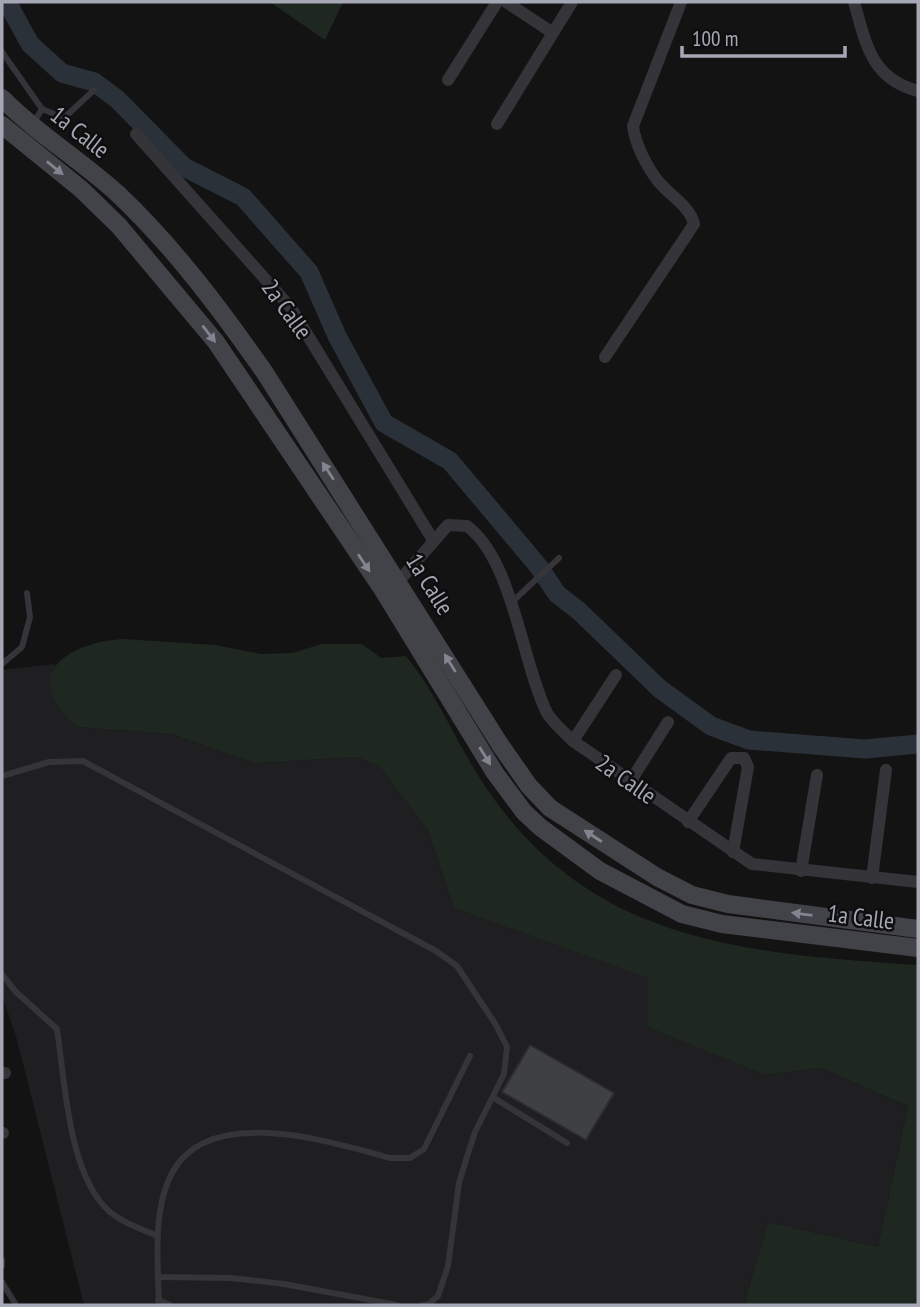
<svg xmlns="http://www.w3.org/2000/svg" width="920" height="1307" font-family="'PT Sans Narrow',sans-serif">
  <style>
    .built { fill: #1f1f21 }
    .green { fill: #1f2721 }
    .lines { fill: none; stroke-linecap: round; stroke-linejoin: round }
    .river { stroke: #2b3139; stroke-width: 19 }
    .building { fill: #3f4044; stroke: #2d2d30; stroke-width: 2 }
    .service { stroke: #343439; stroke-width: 6 }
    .minor { stroke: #343439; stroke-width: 12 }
    .secondary { stroke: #424249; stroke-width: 18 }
    .oneway { fill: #82848f }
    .labels { text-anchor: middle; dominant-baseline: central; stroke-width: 5; stroke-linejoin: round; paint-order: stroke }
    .street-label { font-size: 24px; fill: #a5a7b4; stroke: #0e0e0f }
  </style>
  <rect width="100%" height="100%" fill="#131314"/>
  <path class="built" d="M56,664l-5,18 26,45 94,7 84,29 102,-6 22,9 49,64 26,78 195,70 -2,49 118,48 56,-7 87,38 -30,141 -110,-25 -24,83h-660l-68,-269 -14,-40v-326z"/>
  <g class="green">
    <path d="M270,2h73l-18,38z"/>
    <path d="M123,639l92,6 46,9 32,-1 28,-9h41l19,14 25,-2c34,42 52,92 83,136 106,153 260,161 429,173v340h-174l24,-83 110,25 30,-141 -87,-38 -56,7 -118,-48 1,-49 -194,-70 -26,-78 -49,-64 -22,-9 -102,6 -84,-29 -94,-7c-6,-7 -14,-13 -19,-21 -29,-47 31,-65 65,-67z"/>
  </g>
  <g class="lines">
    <path class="river" d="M7,2l23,42 32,29 32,9 23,17 67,68 59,30 66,75 28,64 47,87 66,38 89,106 18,27 22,17 81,78 51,37 38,14 116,9 53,-5"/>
  </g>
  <path class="building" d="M530,1045l84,48 -28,47 -84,-48z"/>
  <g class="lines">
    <g class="service">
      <path d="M2,52l40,57 -9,15"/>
      <path d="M42,109l22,9 30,-28"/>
      <path d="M512,602l47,-44"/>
      <path d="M2,664l20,-17 8,-30 -3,-24"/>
      <path d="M2,776l47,-14 34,-1 353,190 21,15 39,59 11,22 -3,27 -29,58 -9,28 -7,23 -11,83 -10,30 -9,8 -7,1"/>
      <path d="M2,974l13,17 42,38c8,52 11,147 53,183 13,11 33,18 48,24"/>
      <path d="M494,1098l73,45"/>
      <path d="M2,1260v6"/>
      <path d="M158,1277l73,1 53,6 113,21"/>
      <path d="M2,1282l14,23"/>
      <path d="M158,1300l12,5"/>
      <path d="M159,1305c-1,-41 -7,-94 13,-132 37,-70 159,-31 218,-15h20l14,-9 46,-93"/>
    </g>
    <g class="minor">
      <path d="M506,2l47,31"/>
      <path d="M854,2c12,41 16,76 64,89"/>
      <path d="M448,80l49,-78"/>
      <path d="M497,124l75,-122"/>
      <path d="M136,134l155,174 142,232"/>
      <path d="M605,357l89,-133c-4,-18 -25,-29 -36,-43 -11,-14 -23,-37 -25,-55l48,-124"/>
      <path d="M399,581l49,-56 19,1c46,34 55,137 80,187 6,10 18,20 26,28l179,123 166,18"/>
      <path d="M573,741l43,-66"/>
      <path d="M630,782l38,-60"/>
      <path d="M688,822l43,-64h13l4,9 -15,85"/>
      <path d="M801,871l16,-96"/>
      <path d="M872,878l14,-108"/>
      <path d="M2,1073h3"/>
      <path d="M2,1133h1"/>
    </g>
    <g class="secondary">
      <path d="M2,98c35,36 79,62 116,96 56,53 103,116 147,179l236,373 28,40 21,22 107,69 35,18 36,9 190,25"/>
      <path d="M2,125l79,64 38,37 97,116 167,248 112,183 29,39 16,15 60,44 82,43 40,10 196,24"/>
    </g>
  </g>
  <defs><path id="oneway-solid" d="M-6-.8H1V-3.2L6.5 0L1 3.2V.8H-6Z" transform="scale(1.75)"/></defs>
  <g class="oneway">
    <use href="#oneway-solid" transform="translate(55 168) rotate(39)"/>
    <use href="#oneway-solid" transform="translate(209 334) rotate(52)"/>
    <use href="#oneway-solid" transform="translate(328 471) rotate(-123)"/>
    <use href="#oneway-solid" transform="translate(364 563) rotate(56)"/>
    <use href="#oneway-solid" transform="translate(450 663) rotate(-122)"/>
    <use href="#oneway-solid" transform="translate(485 756) rotate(58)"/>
    <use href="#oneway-solid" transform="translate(593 836) rotate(-147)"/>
    <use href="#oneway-solid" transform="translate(802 914) rotate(-173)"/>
  </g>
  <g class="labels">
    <g class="street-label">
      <text transform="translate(80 132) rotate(38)">1a Calle</text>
      <text transform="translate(287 309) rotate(54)">2a Calle</text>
      <text transform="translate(430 584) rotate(58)">1a Calle</text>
      <text transform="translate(626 779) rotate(35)">2a Calle</text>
      <text transform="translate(861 917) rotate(7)">1a Calle</text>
    </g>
  </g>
  <rect width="920" height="1307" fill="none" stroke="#a5a7b4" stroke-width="7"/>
  <path d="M682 46v10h163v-10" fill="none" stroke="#a5a7b4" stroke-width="3.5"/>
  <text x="692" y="46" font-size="21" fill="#a5a7b4" stroke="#0e0e0f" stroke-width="5" paint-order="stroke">100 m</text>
</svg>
